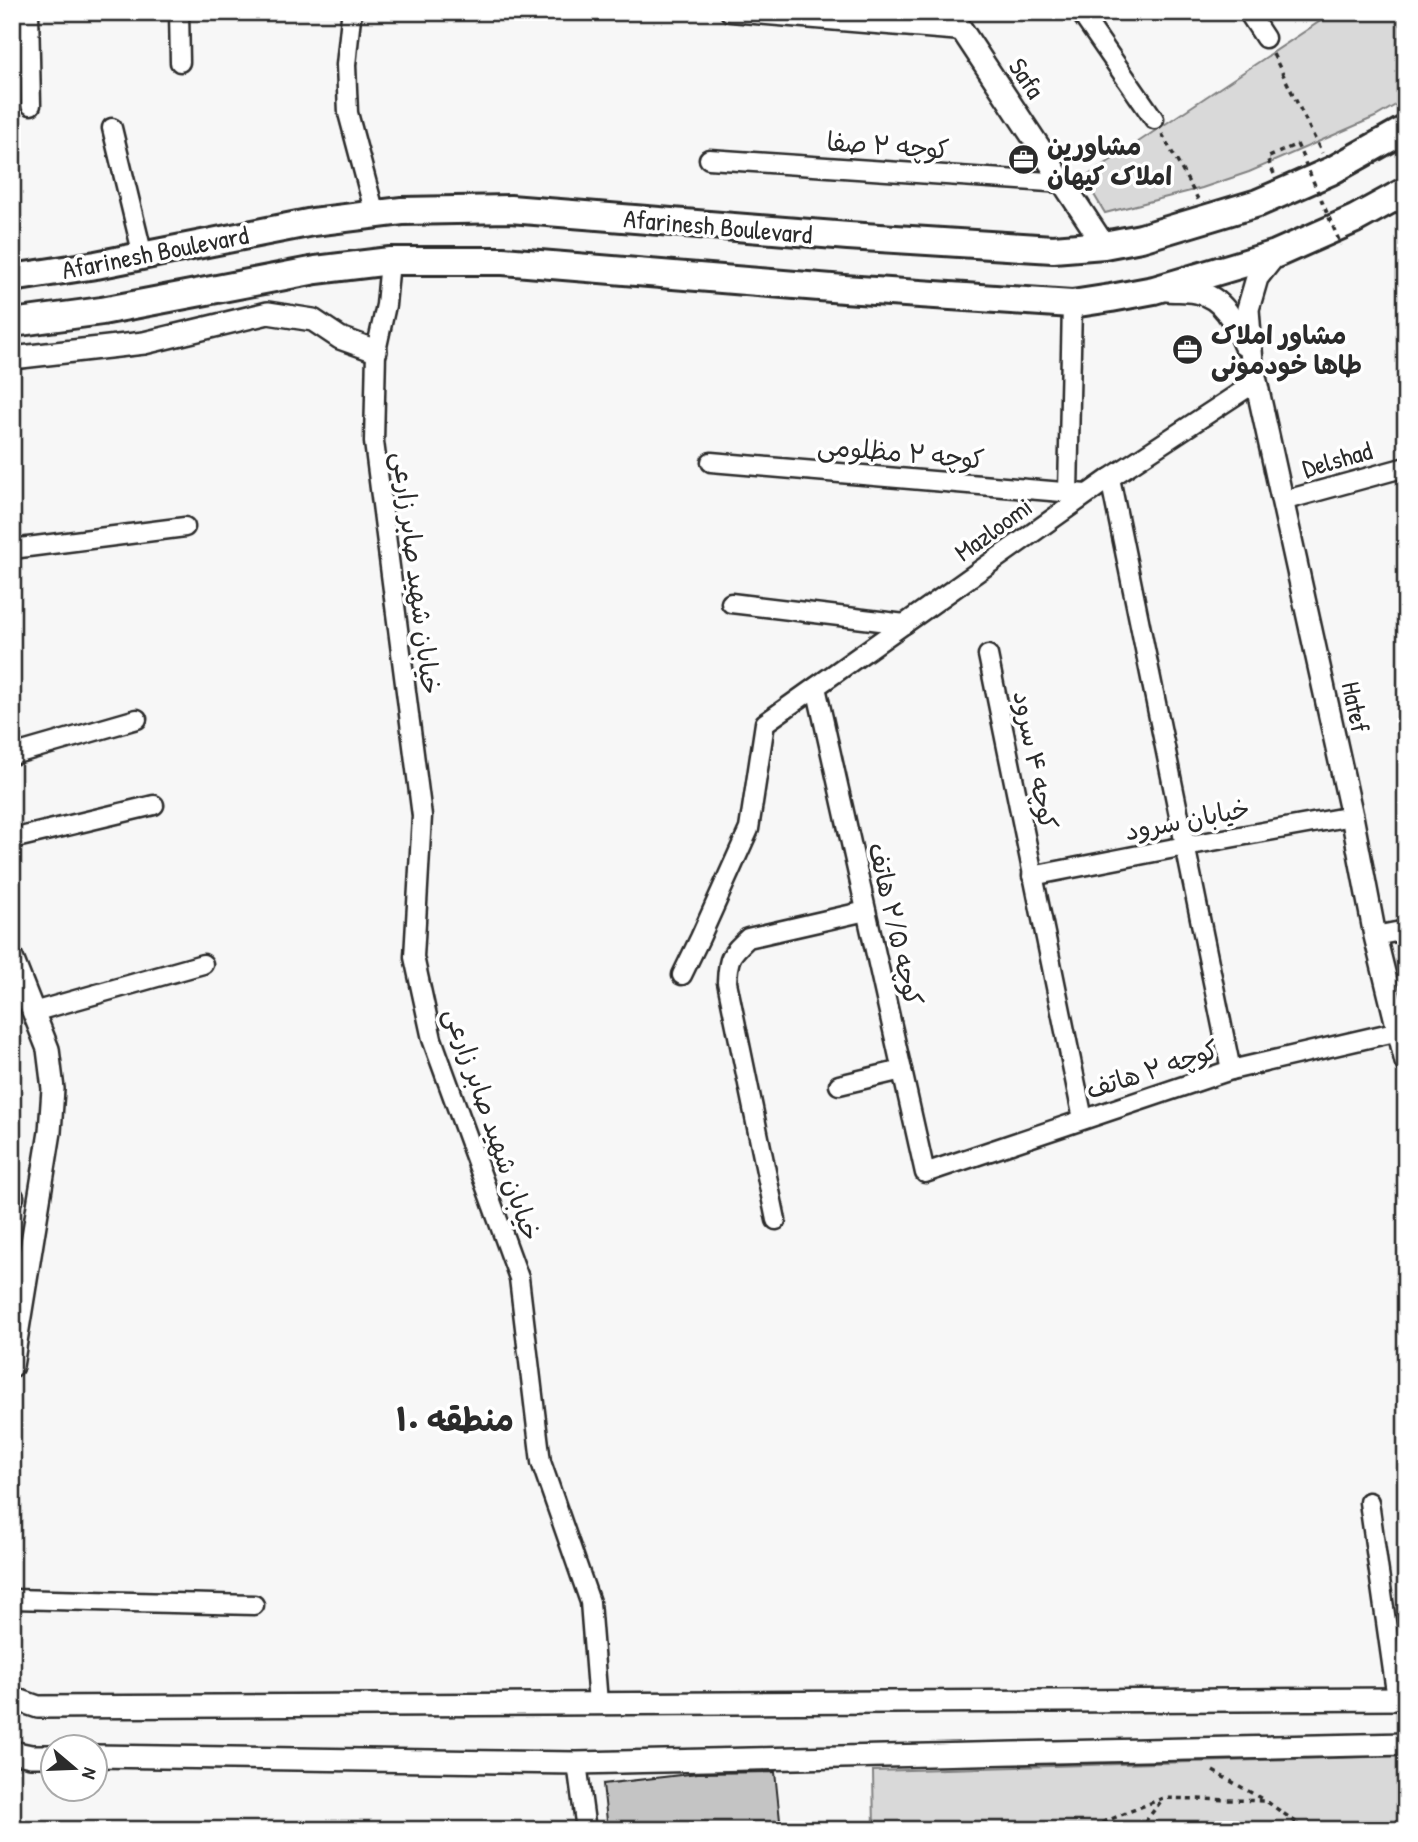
<svg xmlns="http://www.w3.org/2000/svg" width="1418" height="1842" font-family="'Patrick Hand','Playpen Sans Arabic',sans-serif">
  <style>
    .green { fill: #d9d9d9; stroke: #828282; stroke-width: 2 }
    .building { fill: #c4c4c4; stroke: #2b2b2b; stroke-width: 2 }
    .lines { fill: none; stroke-linecap: round; stroke-linejoin: round }
    .minor-casing { stroke: #2b2b2b; stroke-width: 23 }
    .tertiary-casing { stroke: #2b2b2b; stroke-width: 26 }
    .primary-casing { stroke: #2b2b2b; stroke-width: 32 }
    .path { stroke: #2b2b2b; stroke-width: 3.5; stroke-dasharray: 5 5; stroke-linecap: butt }
    .minor { stroke: #fff; stroke-width: 18 }
    .tertiary { stroke: #fff; stroke-width: 21 }
    .primary { stroke: #fff; stroke-width: 26 }
    .path-bridge { stroke: #2b2b2b; stroke-width: 3.5; stroke-dasharray: 5 5; stroke-linecap: butt }
    .labels { text-anchor: middle; dominant-baseline: central; stroke-width: 7; stroke-linejoin: round; paint-order: stroke }
    .street-label { font-size: 26px; fill: #2b2b2b; stroke: #fff }
    .poi-label { font-size: 26px; font-weight: bold; fill: #2b2b2b; stroke: #fff; text-anchor: start }
    .district-label { font-size: 33px; font-weight: bold; fill: #2b2b2b; stroke: #fff }
  </style>
  <rect width="100%" height="100%" fill="#f7f7f7"/>
  <filter id="ink" filterUnits="userSpaceOnUse"><feTurbulence type="fractalNoise" baseFrequency=".0143" numOctaves="2"/><feDisplacementMap in="SourceGraphic" scale="14" xChannelSelector="R" yChannelSelector="G"/><feConvolveMatrix kernelMatrix="1 2 1 2 8 2 1 2 1" color-interpolation-filters="sRGB"/></filter>
  <g filter="url(#ink)">
    <g class="green">
      <path d="M1334,12h72v87l-31,18 -126,55 -47,16 -97,25 -21,-35z"/>
      <path d="M1406,1756v74h-532l-1,-59z"/>
    </g>
    <path class="building" d="M775,1772l6,58h-173l-5,-46 95,-11z"/>
    <g class="lines">
      <defs>
        <g id="minor">
          <path d="M29,12l2,93"/>
          <path d="M179,12l1,50"/>
          <path d="M353,12l-2,5 -5,48 2,48 27,101"/>
          <path d="M730,12l232,19"/>
          <path d="M1080,12l74,107"/>
          <path d="M1248,12l17,26"/>
          <path d="M112,128l31,128"/>
          <path d="M709,159l354,24"/>
          <path d="M390,261l-4,44 -10,46 -2,91 48,374 -8,141 18,82 87,239 22,184 49,140 8,101"/>
          <path d="M711,462l375,32"/>
          <path d="M1110,478l121,592"/>
          <path d="M1068,493l4,-189"/>
          <path d="M1282,501l124,-34"/>
          <path d="M12,549l173,-22"/>
          <path d="M731,603l174,21"/>
          <path d="M988,655l95,464"/>
          <path d="M816,687l109,486 306,-103 168,-39"/>
          <path d="M12,755l125,-36"/>
          <path d="M12,839l142,-34"/>
          <path d="M1032,876l153,-30 167,-30"/>
          <path d="M1375,936l31,-6"/>
          <path d="M682,975l18,-37 49,-109 16,-106 345,-245 146,-96"/>
          <path d="M33,1012l170,-48"/>
          <path d="M839,1085l63,-15"/>
          <path d="M12,1199l2,-2"/>
          <path d="M776,1220l-49,-238c1,-25 3,-27 21,-44l118,-27"/>
          <path d="M1369,1502l28,197"/>
          <path d="M12,1599l242,6"/>
          <path d="M577,1763l9,67"/>
        </g>
        <g id="tertiary">
          <path d="M950,12l154,233"/>
          <path d="M1276,254l-19,24 -9,31 4,54 100,453 23,120 31,126"/>
          <path d="M1167,290c10,1 20,0 29,2 27,5 39,30 48,53"/>
          <path d="M12,358l132,-15 124,-30 45,7 27,18 36,13"/>
          <path d="M12,958l36,91 5,40 -3,43 -38,234"/>
          <path d="M12,1698l26,9 1368,-8"/>
          <path d="M12,1752l19,4h21"/>
          <path d="M94,1756l483,7 829,-19"/>
        </g>
        <g id="primary">
          <path d="M12,278l84,-13 217,-43 89,-11 108,-2 338,27 205,13 51,-4 37,-7 117,-35 73,-32 75,-42"/>
          <path d="M12,323l90,-12 214,-41 74,-9h113l341,28 228,15 39,-6 43,-8 122,-36 79,-35 51,-28"/>
        </g>
      </defs>
      <use href="#minor" class="minor-casing"/>
      <use href="#tertiary" class="tertiary-casing"/>
      <use href="#primary" class="primary-casing"/>
      <g class="path">
        <path d="M1273,54l49,99"/>
        <path d="M1162,134l37,67"/>
        <path d="M1274,174l-7,-16 30,-14"/>
        <path d="M1213,1771l51,29"/>
        <path d="M1098,1830l1,-6 64,-26 103,3 41,29"/>
        <path d="M1139,1830l22,-29"/>
        <path d="M1286,1830l13,-6"/>
        <path d="M1362,1830l14,-6 8,6"/>
      </g>
      <use href="#minor" class="minor"/>
      <use href="#tertiary" class="tertiary"/>
      <use href="#primary" class="primary"/>
      <path class="path-bridge" d="M1297,144l44,101"/>
    </g>
  </g>
  <defs>
    <symbol id="office-disc" viewBox="-11 -11 22 22"><circle r="9.5" fill="#2b2b2b" stroke="#fff"/><path d="M-6-3h4V-5.5h4V-3h4V5H-6ZM-1-4.5V-3h2v-1.5ZM-6 0V1H6V0Z" fill="#fff"/></symbol>
  </defs>
  <g fill-rule="evenodd">
    <use href="#office-disc" x="1006" y="142" width="35" height="35"/>
    <use href="#office-disc" x="1170" y="332" width="35" height="35"/>
  </g>
  <g class="labels">
    <g class="street-label">
      <text transform="translate(1027 78) rotate(56)">Safa</text>
      <text transform="translate(888 145) rotate(4)">کوچه ۲ صفا</text>
      <text transform="translate(718 226) rotate(5)">Afarinesh Boulevard</text>
      <text transform="translate(155 252) rotate(-11)">Afarinesh Boulevard</text>
      <text transform="translate(901 452) rotate(5)">کوچه ۲ مظلومی</text>
      <text transform="translate(1337 459) rotate(-16)">Delshad</text>
      <text transform="translate(993 529) rotate(-36)">Mazloomi</text>
      <text transform="translate(417 573) rotate(83)">خیابان شهید صابر زارعی</text>
      <text transform="translate(1356 707) rotate(78)">Hatef</text>
      <text transform="translate(1036 760) rotate(79)">کوچه ۴ سرود</text>
      <text transform="translate(1187 819) rotate(-11)">خیابان سرود</text>
      <text transform="translate(896 924) rotate(77)">کوچه ۲/۵ هاتف</text>
      <text transform="translate(1152 1069) rotate(-18)">کوچه ۲ هاتف</text>
      <text transform="translate(493 1124) rotate(71)">خیابان شهید صابر زارعی</text>
    </g>
    <g class="poi-label">
      <text x="1047" y="145">مشاورین<tspan x="1047" dy="30">املاک کیهان</tspan></text>
      <text x="1211" y="334">مشاور املاک<tspan x="1211" dy="30">طاها خودمونی</tspan></text>
    </g>
    <g class="district-label">
      <text x="455" y="1419">منطقه ۱۰</text>
    </g>
  </g>
  <rect width="1418" height="1842" fill="none" stroke="#fff" stroke-width="42"/>
  <rect x="21" y="21" width="1376" height="1800" fill="none" stroke="#2b2b2b" stroke-width="2.5" filter="url(#ink)"/>
  <g transform="translate(74 1768) rotate(109)"><circle r="33" fill="#ffffff" stroke="#aaaaaa" stroke-width="2"/>
  <path d="M0-5L12 26L0 18L-12 26Z" fill="#2b2b2b"/>
  <text y="-10" font-size="19" font-weight="bold" text-anchor="middle" fill="#2b2b2b">N</text>
  </g>
</svg>
